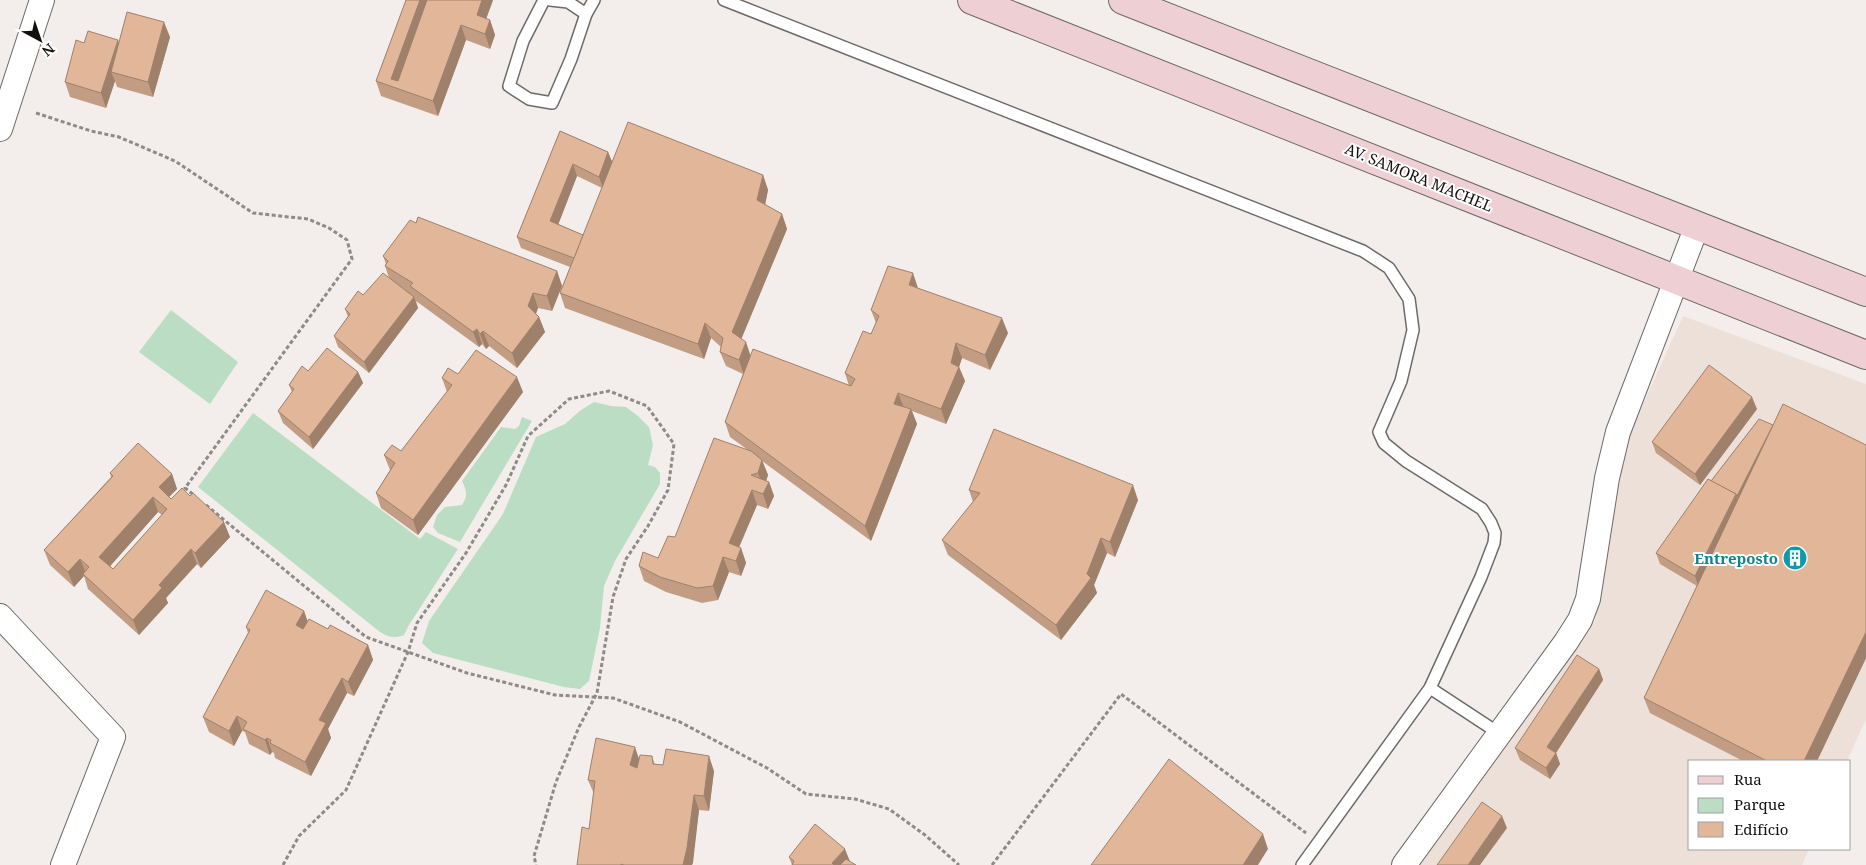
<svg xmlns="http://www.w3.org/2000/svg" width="1866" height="865" font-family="'Noto Serif',serif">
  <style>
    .built { fill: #ece0d8 }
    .green { fill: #bbddc3 }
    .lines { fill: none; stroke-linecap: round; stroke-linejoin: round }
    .lane-casing { stroke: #6e6a67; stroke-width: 14 }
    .street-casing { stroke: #6e6a67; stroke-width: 26 }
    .secondary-casing { stroke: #6e6a67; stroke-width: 30 }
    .path { stroke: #8d8a88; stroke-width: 3; stroke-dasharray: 4 2.5; stroke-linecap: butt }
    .lane { stroke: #fff; stroke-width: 11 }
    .street { stroke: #fff; stroke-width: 24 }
    .secondary { stroke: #eed0d4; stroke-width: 28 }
    .wall { fill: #c29d84; fill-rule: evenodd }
    .shaded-wall { fill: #9e806b }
    .building { fill: #e2b799; stroke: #9e806b; fill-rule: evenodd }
    .labels { text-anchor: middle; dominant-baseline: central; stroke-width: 4; stroke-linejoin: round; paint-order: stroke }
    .street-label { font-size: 15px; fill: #131110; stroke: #fff }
    .culture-label { font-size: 15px; font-weight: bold; fill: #0d838f; stroke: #fff; text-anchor: end }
  </style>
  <rect width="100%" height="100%" fill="#f3eeeb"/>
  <path class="built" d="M1683,316l183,68v335l-19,42h-157v88h119l-7,16h-385l178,-245 23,-160z"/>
  <g class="green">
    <path d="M171,310l67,52 -28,42 -71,-52z"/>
    <path d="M594,402l17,4 15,1 12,9 11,11 4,18 -5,20 7,2 5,6v11l-45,77 -11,25 -4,42 -11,53 -9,8 -16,-2 -131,-34 -11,-10 7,-22 74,-107 33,-77 29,-13 16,-14z"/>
    <path d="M253,413l167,126 6,-7 32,17 -49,76 -5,10c-10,4 -15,2 -24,-3l-182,-145z"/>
    <path d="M522,417l10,4 -72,121 -22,-9 -5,-6 4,-12 8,-8 17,-2c6,-9 5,-14 0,-24l39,-54 14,2 4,-3z"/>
  </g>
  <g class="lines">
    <defs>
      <g id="lane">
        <path d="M544,0l-21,41 -14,45 20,13 23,4 19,-44 15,-45 8,-14"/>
        <path d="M550,0l18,2 18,12"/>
        <path d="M724,0l639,251 26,17 20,31 4,31 -12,51 -22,51 5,11 22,18 76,48 9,14 4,10 -1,10 -13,34 -51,111 -128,177"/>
        <path d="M1430,688l70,46"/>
      </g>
      <g id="street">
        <path d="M0,129l42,-129"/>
        <path d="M0,616l113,121 -50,128"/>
        <path d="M1404,865l162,-223 14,-22 8,-21 19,-121 11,-46 79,-206"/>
      </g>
      <g id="secondary">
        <path d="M972,0l894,355"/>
        <path d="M1123,0l743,292"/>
      </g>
    </defs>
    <use href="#lane" class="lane-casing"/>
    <use href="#street" class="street-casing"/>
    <use href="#secondary" class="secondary-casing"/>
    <g class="path">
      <path d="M36,113l55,18 28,6 56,24 78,52 55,6 21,9 18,12 5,19 -167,229 10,8"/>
      <path d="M206,505l160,132 101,36 88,22 58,3 67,24 87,46 39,26 49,5 34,10 36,26 34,30"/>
      <path d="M283,865l16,-29 47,-46 62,-138 9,-29 49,-70 40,-68 22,-49 41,-37 40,-8 38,15 27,38 -6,46 -20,36 -22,33 -13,38 -16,96 -18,34 -23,55 -22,74 2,9"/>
      <path d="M992,865l129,-171 185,139"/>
    </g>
    <use href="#lane" class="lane"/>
    <use href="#street" class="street"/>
    <use href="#secondary" class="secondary"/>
  </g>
  <g class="wall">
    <path d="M406,0h87l-7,19 4,1 5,15 -5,14 -24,-9 -28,76 -57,-20 -5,-15z"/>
    <path d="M170,37l-17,60 -36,-10 -2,-6 -9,27 -36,-11 -5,-15 19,-39 35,1z"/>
    <path d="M560,131l48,21 4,10 151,13 5,15 -3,15 17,9 5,15 -46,110 9,16 99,31 -4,-13 26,-39 5,-11 -5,-13 47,-22 90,45 -18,37 -28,-12 -3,9 6,14 -19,43 -34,-13 5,13 -46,117 -109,-80 6,14 -2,6 3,1 5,14 -6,13 -11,-4 -18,43h2l5,15 -5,13 -12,-4 -11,28 -16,3 -36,-11 -22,-11 -5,-15 19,-8 90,-108 -18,-13 -5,-15 18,-48 -17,-8 -6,-14 1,-5 -10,-9 -7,21 -139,-51 -5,-15 10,-26 -49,-19 -4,-11zM577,176l25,12 -19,47 -25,-11z"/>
    <path d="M416,223l141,48 5,15 -10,25 -14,-3 -2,6 3,3 6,15 -28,36 -28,-22 -3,3 -4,-5 -3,3 -63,-46 2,7 -49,65 -31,-26 -4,-11 14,-19 -3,-8 18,-14 26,-17 -4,-12 1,-2 -3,-8z"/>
    <path d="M308,371l50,1 5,11 -50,66 -30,-26 -5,-12 14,-19 -3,-7z"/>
    <path d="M458,374l65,18 -105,143 -37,-27 -5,-15 14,-23 -6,-15 17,-4 46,-59 -5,-14z"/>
    <path d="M1757,409l-57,76 -44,-32 -4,-11z"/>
    <path d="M1759,419l107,239 -49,103h-74l-93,-48 -6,-15 53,-112 -37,-22 -4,-11z"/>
    <path d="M110,473l62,1 5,15 -8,8 61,40 -29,31 -4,-4 -31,34 2,5 -29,32 -51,-46 -4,-13 -10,11 -24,-22 -6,-15 67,-73zM158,512l4,3 -49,54 -3,-3z"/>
    <path d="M969,490l169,10 -23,57 -8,-4 -13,32 3,8 -36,47 -113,-85 -6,-15 31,-38z"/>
    <path d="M304,611l3,10 61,24 5,15 -19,36 -7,-3 -19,36 3,9 -20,38 -36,-18 -1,-5 -2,-1 -2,3 -21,-11 -4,-12 -3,-1 -8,15 -25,-14 -6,-15 45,-84 -2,-6z"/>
    <path d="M1599,669l4,11 -47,73 4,11 -10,15 -30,-19 -5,-12z"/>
    <path d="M652,756l3,9 59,6 -5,40 -10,-1 -7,55h-115l12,-36 5,-35 -6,-14 51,-22z"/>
    <path d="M789,857l61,4 -58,4z"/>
  </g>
  <g class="shaded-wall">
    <path d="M420,0h6l2,7 -30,82 -7,-10z"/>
    <path d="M482,0h11l-11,30 -5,-15z"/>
    <path d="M490,20l5,15 -5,14 -5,-15z"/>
    <path d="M164,22l6,15 -17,60 -5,-15z"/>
    <path d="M461,25l5,15 -28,76 -5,-15z"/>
    <path d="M118,40l5,15 -12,17 4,9 -9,27 -5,-15z"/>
    <path d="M608,152l5,12 -10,24 -4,-11z"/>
    <path d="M573,164l4,12 -22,57 -5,-12z"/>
    <path d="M763,175l5,15 -5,25 -6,-15z"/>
    <path d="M782,214l5,15 -49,118 -6,-15z"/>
    <path d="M557,271l5,15 -10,25 -5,-15z"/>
    <path d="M913,273l5,15 -9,-3z"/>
    <path d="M533,293l5,15 -5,13 -5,-15z"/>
    <path d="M414,297l4,11 -49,65 -5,-11z"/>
    <path d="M539,317l6,15 -28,36 -5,-15z"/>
    <path d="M1002,318l6,15 -18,37 -5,-15z"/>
    <path d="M705,323l6,15 -7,21 -6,-15z"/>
    <path d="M477,329l5,15 -3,3 -6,-15z"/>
    <path d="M483,331l6,15 -3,3 -6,-15z"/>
    <path d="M746,342l5,15 -7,18 -5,-15z"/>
    <path d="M956,343l6,15 -3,9 6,14 -19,43 -5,-15 10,-46z"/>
    <path d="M358,372l5,11 -50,66 -4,-12z"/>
    <path d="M517,377l6,15 -105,143 -5,-15z"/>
    <path d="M898,393l6,15 -10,-4z"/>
    <path d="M1752,397l5,12 -57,76 -5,-11z"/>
    <path d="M911,409l6,15 -46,117 -6,-15z"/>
    <path d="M1773,425l-33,78 -3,-7z"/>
    <path d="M762,460l6,15 -4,13 -6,-15z"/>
    <path d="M172,474l5,15 -13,13 -5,-15z"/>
    <path d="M769,482l5,14 -6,13 -5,-15z"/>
    <path d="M1133,485l5,15 -23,57 -5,-15z"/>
    <path d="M752,490l5,15 -23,53 -5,-15z"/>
    <path d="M1736,494l4,11 -41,83 -4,-12z"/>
    <path d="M153,497l5,15 -53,60 -6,-15z"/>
    <path d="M224,522l6,15 -29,31 -6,-15z"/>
    <path d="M1101,538l6,15 -13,32 3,8 -36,47 -5,-15 31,-51z"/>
    <path d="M741,548l5,15 -5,13 -5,-15z"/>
    <path d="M191,549l6,15 -31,34 2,5 -29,32 -6,-15 26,-35z"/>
    <path d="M723,557l6,15 -11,28 -5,-14z"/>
    <path d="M80,559l6,14 -3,1 1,2 -10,11 -6,-15z"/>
    <path d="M304,611l5,14 -8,15 -5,-15z"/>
    <path d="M1866,632v26l-49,103h-13z"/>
    <path d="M368,645l5,15 -19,36 -6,-14z"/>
    <path d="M1599,669l4,11 -51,79 -5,-12z"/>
    <path d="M342,678l5,15 -19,36 3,9 -20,38 -6,-14 14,-42z"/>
    <path d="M237,716l5,15 -8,15 -5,-15z"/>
    <path d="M267,738l5,14 -2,3 -5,-15z"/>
    <path d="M635,747l5,15 -5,18 -5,-15z"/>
    <path d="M1556,753l4,11 -10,15 -4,-11z"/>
    <path d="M709,756l5,15 -5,40 -5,-15z"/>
    <path d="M694,795l5,15 -6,53 -1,2h-9z"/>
    <path d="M1502,816l5,12 -27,37h-12z"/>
    <path d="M1263,834l5,15 -10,16h-15z"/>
    <path d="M845,849l6,15 -1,1h-17l-1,-2z"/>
  </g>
  <g class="building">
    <path d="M406,0h14l-29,79 7,2 29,-81h55l-5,15 13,5 -5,14 -24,-9 -28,76 -57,-20z"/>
    <path d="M127,12l37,10 -16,60 -37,-10z"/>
    <path d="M88,31l30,9 -17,53 -36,-11 11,-42 8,3z"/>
    <path d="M628,122l135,53 -6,25 25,14 -50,118 14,10 -7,18 -19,-8 3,-14 -18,-15 -7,21 -138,-51z"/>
    <path d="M560,131l48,21 -9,25 -26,-13 -23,57 33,14 -9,23 -57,-21z"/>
    <path d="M418,217l139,54 -10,25 -14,-3 -5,13 11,11 -27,36 -29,-22 -3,3 -3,-5 -4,3 -63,-46 3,-3 -28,-17 3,-5 -5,-5 27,-36 6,3z"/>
    <path d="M888,266l25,7 -4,12 93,33 -17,37 -29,-12 -5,20 8,4 -18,42 -43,-16 -4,11 17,5 -46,117 -140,-104 28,-73 98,37 4,-7 -10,-6 18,-42 8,3 8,-18 -8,-6z"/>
    <path d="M383,273l31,24 -50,65 -30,-26 16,-22 -5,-5 13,-18 5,4z"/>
    <path d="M327,348l31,24 -49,65 -31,-26 16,-22 -5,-4 13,-19 6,5z"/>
    <path d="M476,350l41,27 -104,143 -37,-27 19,-30 -11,-8 8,-10 9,6 51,-66 -10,-7 6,-10 10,6z"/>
    <path d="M1709,365l43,32 -57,77 -43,-32z"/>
    <path d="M1783,404l83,41v187l-62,129h-37l-123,-63z"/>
    <path d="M1759,419l14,6 -36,71 -1,-2 -25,-13z"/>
    <path d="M994,429l139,56 -23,57 -9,-4 -14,36 4,4 -35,47 -114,-85 38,-47 -11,-3z"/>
    <path d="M714,438l37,13 11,9 -4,13 -7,2 18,7 -6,12 -11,-4 -23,53 12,5 -5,13 -13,-4 -10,29 -16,2 -37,-11 -21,-11 4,-14 15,6 10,-22 7,1z"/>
    <path d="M138,443l34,31 -13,13 12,12 11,-11 8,8 3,-3 31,29 -29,31 -4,-4 -32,36 3,3 -29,32 -50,-46 6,-7 -9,-8 -12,13 -24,-22 69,-74 -3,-3zM153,497l14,12 -54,60 -14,-12z"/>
    <path d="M1708,479l28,15 -41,82 -39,-23z"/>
    <path d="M266,590l38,21 -8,14 7,4 6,-10 19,10 2,-4 38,20 -20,37 -6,-4 -23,42 7,3 -21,39 -35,-19 1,-3 -4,-2 -2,2 -22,-11 4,-7 -10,-6 -8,15 -26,-14 47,-87 -4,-3z"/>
    <path d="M1577,655l22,14 -52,78 9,6 -10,15 -31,-20z"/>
    <path d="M596,738l39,9 -5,18 7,3 3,-13 12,1 1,8 10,1 3,-16 43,7 -5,40 -10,-1 -7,53 -4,17h-59l-3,-1v1h-44l5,-38 7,2 6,-48 -7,-1z"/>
    <path d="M1169,759l94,75 -20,31h-152z"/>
    <path d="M1482,802l20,14 -34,49h-31z"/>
    <path d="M815,824l30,25 -13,14 2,2h-42l2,-4 -5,-4z"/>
    <path d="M846,859l10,6h-16z"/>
  </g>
  <defs>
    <symbol id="building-disc" viewBox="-11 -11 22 22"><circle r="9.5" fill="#0f9aa8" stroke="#fff"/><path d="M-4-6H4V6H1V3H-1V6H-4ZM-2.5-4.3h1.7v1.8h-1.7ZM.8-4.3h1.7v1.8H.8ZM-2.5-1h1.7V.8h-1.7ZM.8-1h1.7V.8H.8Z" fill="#fff"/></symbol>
  </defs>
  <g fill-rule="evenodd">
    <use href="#building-disc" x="1781" y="544" width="28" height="28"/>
  </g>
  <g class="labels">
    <g class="street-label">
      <text transform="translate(1419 177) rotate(22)">AV. SAMORA MACHEL</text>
    </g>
    <g class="culture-label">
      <text x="1778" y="558">Entreposto</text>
    </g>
  </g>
  <rect x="1688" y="760" width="162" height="90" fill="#ffffff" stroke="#a1a09f"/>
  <rect x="1698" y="776" width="25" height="8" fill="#eed0d4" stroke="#a1a09f"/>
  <text x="1734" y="785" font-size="15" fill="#131110">Rua</text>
  <rect x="1698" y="798" width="25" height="15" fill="#bbddc3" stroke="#a1a09f"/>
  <text x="1734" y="810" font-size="15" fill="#131110">Parque</text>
  <rect x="1698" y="822" width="25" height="15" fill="#e2b799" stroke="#a1a09f"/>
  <text x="1734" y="835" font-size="15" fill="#131110">Edifício</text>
  <g transform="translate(40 40) rotate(140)" stroke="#ffffff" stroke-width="4" paint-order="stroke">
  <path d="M0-4L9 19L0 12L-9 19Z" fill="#131110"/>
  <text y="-8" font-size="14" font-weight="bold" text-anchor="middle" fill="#131110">N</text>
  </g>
</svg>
